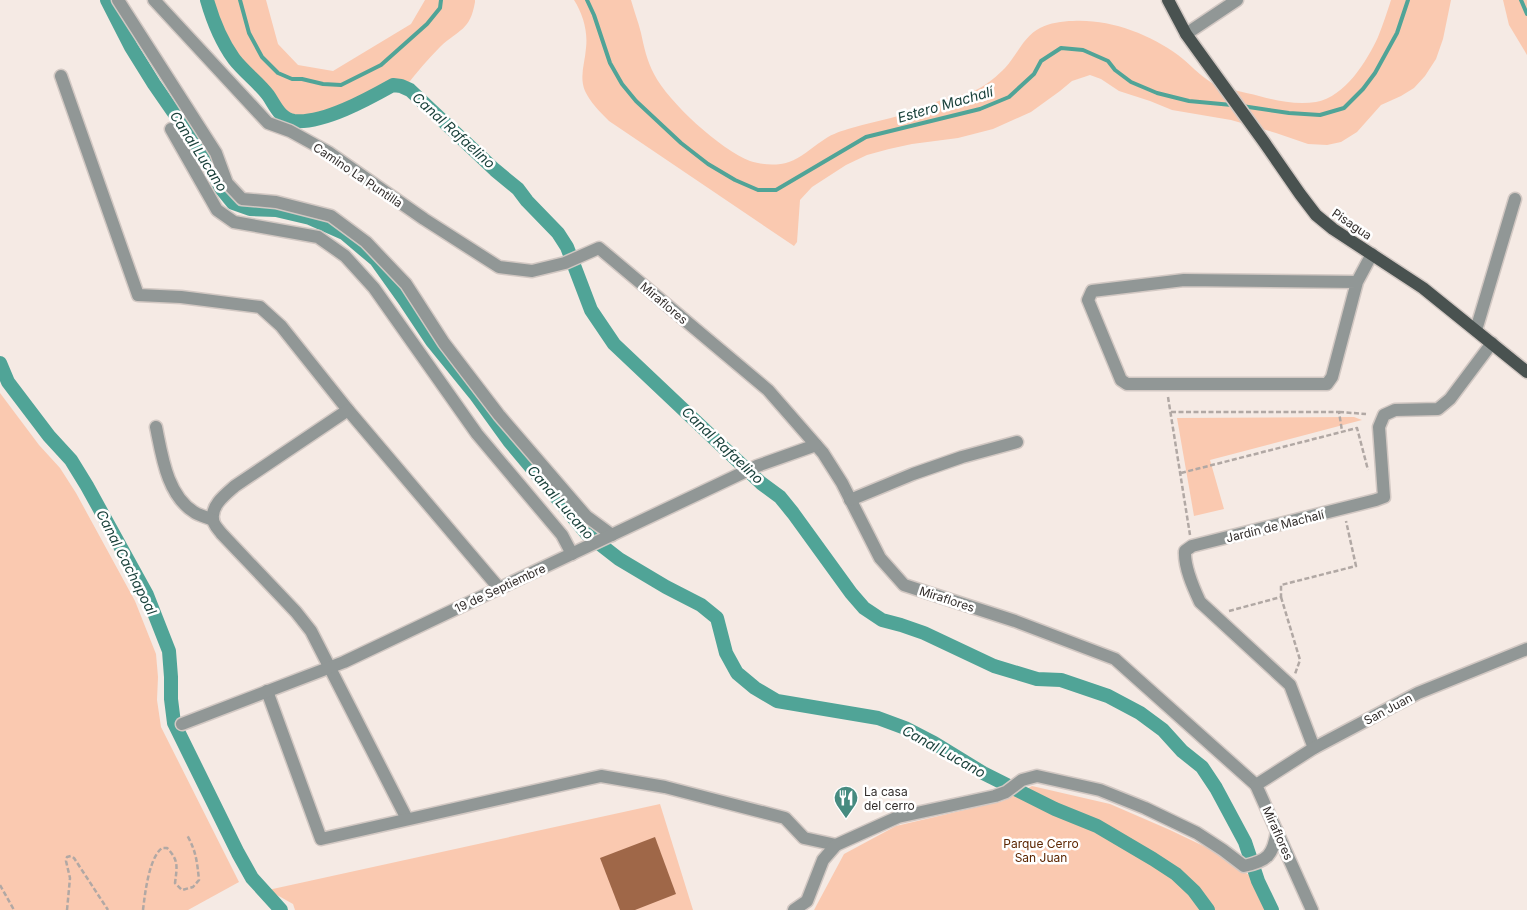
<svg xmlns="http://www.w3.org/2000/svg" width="1527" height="910" font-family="Inter,sans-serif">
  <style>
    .green { fill: #fac9b0 }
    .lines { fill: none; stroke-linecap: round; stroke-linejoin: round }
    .stream { stroke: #50a497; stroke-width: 4 }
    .canal { stroke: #50a497; stroke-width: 14 }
    .building { fill: #9f6748 }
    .minor-casing { stroke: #d2c8c3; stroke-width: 15 }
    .tertiary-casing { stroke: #d2c8c3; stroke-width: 15 }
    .primary-casing { stroke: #d2c8c3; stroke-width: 15 }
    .path { stroke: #b1a8a4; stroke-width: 2.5; stroke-dasharray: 5 2.5; stroke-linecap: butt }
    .minor { stroke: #919796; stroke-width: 12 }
    .tertiary { stroke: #919796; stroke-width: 12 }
    .primary { stroke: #495250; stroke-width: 12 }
    .labels { text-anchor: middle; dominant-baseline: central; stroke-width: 5; stroke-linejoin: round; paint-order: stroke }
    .street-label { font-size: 12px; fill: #322d2b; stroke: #fff }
    .poi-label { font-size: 12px; fill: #322d2b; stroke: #fff; text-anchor: start }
    .park-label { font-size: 12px; fill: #5b2500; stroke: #fff }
    .water-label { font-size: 14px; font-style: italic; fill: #1a413b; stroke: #fff }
  </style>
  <rect width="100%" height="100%" fill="#f5eae4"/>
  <g class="green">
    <path d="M210,0h56l12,44 20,21 35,6 78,-47 14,-24h50v2c-5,29 -16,27 -35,45 -12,12 -23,25 -34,39l-10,-3 -71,31 -15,4 -15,1 -12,-6 -21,-30 -23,-22 -22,-36z"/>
    <path d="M574,0h57c3,11 7,21 10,33 3,14 6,28 13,41 14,28 67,76 96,87 12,4 27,5 39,1 12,-4 22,-14 33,-21 8,-6 16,-9 26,-12 19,-6 38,-9 57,-15 12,-4 24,-9 36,-14 12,-4 26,-5 37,-11 10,-5 20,-14 27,-21 12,-13 19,-32 35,-40 10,-5 22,-7 33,-7 37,-2 76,13 105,34 12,9 21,20 34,28 12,6 33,9 47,13 18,5 38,9 57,6 29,-5 51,-41 62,-65 5,-12 9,-25 13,-37h60l-8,39 -7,20 -11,17 -11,12 -13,8 -20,9 -24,27 -16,10 -14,3 -19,-1 -32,-11 -45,-13 -59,-10 -22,-9 -31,-10 -18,-12 -11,-4 -18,6 -12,10 -29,21 -38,17 -35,9 -46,6 -23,5 -22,6 -21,10 -34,22 -12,13 -3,42 -3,4 -185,-125c-9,-9 -19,-19 -24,-30 -6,-15 0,-28 1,-43 2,-16 -3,-34 -12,-48z"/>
    <path d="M1503,0h24v55l-18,-30z"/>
    <path d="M0,393l39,52 21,23 16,25 59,108 21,53 2,23 -1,23 4,27 78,155 -51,28h-188z"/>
    <path d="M1354,417l8,3 -152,40 14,49 -30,7 -17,-98z"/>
    <path d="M1032,786l78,18 60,26 44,21 44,30 14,29h-458l30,-56 52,-28 107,-25z"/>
    <path d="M660,804l33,106h-398l-2,-6 -25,-14z"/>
  </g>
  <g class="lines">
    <g class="stream">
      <path d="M240,0l9,33 13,24 16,16 14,6h10l21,5 18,1 40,-20 46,-41 13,-16 1,-8"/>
      <path d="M587,0l7,15 16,48 12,21 14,17 45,42 27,21 27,16 23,10h18l90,-53 114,-28 29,-12 25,-23 7,-13 20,-13 22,2 25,11 7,9 16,12 26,11 32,8 43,4"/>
      <path d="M1521,0l6,14"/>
      <path d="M1242,106l47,7 31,2 24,-7 19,-19 12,-16 22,-40 11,-33"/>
    </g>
    <g class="canal">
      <path d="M107,0l24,47 23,37 54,78 12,25 13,16 17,6 26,1 34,8 34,15 32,27 30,42 26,39 43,53 34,47 78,93 32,25 47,28 35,18 16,13 9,35 11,20 18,15 22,13 101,17 27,10 29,15 49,30 72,36 42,17 56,33 23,15 18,17 14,19"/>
      <path d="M207,0c6,21 14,41 27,59 10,13 24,23 34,36 7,10 12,24 26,26 29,3 74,-22 99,-36l8,1 9,4 85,80 23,19 9,12 31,32 9,14 24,63 23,34 147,139 19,14 13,16 58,80 13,15 18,12 19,5 23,8 70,33 43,13 24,1 47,16 32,17 23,17 19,21 20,16 14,21 29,54 13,39 14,29"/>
      <path d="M0,363l8,19 41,54 22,24 16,26 60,109 22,56 2,26v22l3,24 64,130 14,25 29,32"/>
    </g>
  </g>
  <path class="building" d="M655,837l21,57 -41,16h-15l-20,-52z"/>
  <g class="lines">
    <defs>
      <g id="minor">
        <path d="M118,0l98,153 11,30 15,16 34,3 55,14 35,26 40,42 38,59 55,72 87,101 26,19"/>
        <path d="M154,0l114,123 22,8 38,21 96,67 75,48 33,4 33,-8 34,-15 169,142 55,63 19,30 38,75 24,27 111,36 100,38 141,126"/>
        <path d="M1186,34l51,-34"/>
        <path d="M61,76l77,219 43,2 79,10 21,19 67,84 151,178"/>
        <path d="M171,129l46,81 17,12 84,15 27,19 29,32 103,146 85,101 10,19"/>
        <path d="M1357,282l-173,-2 -92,11 -4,9 33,80 6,4h200l5,-7 25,-95 15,-28"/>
        <path d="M1476,330l39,-131"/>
        <path d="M348,410l-113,76c-9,8 -24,19 -22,33 0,5 5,10 8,14l75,79 15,19 96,188"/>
        <path d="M156,427c6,29 11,68 38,85 6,4 13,5 19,8"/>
        <path d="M850,500l63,-26 49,-17 55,-15"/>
        <path d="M267,691l54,148 280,-63 64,11 120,31 19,20 32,7"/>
        <path d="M182,724l162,-62 413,-196 59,-21"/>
        <path d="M1314,748l-24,-63 -90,-83c-7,-15 -16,-35 -15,-51l7,-5 184,-46 8,-3 -5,-70 5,-12 11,-5 43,-1 12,-10 42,-56"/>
        <path d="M794,910l13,-9 16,-41 13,-15 62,-28 97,-21 11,-4 16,-12 15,-4 63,14 45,18 52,25 26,17 21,16c24,-5 29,-11 33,-35"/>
      </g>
      <path id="tertiary" d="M1312,910l-56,-125 58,-37 104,-55 109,-44"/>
      <path id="primary" d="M1168,0l18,34 78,108 36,52 16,21 17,14 90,59 104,84"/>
    </defs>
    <use href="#minor" class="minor-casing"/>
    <use href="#tertiary" class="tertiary-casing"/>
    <use href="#primary" class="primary-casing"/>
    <g class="path">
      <path d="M1168,397l22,138"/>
      <path d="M1171,412h168l3,19"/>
      <path d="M1339,412l27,2"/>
      <path d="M1181,473l176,-45 11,42"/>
      <path d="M1281,597l19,63 -5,14"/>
      <path d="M1229,611l52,-14v-12l75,-19 -10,-45"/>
      <path d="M0,885l14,25"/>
      <path d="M67,910l3,-32 -4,-17 1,-4 4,-1 3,2 34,52"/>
      <path d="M143,910c2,-17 6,-52 19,-62h5c12,12 10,19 8,35l7,7 11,-3 6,-7c-2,-19 -3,-29 -12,-45"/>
    </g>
    <use href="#minor" class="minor"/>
    <use href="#tertiary" class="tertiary"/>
    <use href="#primary" class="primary"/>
  </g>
  <defs>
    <symbol id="restaurant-pin" viewBox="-11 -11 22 30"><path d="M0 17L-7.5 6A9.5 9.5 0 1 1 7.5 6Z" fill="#468b80" stroke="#fff"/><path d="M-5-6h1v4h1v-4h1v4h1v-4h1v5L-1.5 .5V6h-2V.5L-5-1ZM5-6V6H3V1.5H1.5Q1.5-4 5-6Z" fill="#fff"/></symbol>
  </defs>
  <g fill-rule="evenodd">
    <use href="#restaurant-pin" x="832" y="784" width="28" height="38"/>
  </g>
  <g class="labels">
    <g class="street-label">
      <text transform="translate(358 175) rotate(34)">Camino La Puntilla</text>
      <text transform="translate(1352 224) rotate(34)">Pisagua</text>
      <text transform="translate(664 303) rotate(40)">Miraflores</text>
      <text transform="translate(1275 526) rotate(-14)">Jardín de Machalí</text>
      <text transform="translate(500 588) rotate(-25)">19 de Septiembre</text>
      <text transform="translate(947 599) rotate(18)">Miraflores</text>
      <text transform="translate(1388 709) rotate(-28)">San Juan</text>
      <text transform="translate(1278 833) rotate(66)">Miraflores</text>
    </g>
    <g class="poi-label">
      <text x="864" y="791">La casa<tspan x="864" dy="14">del cerro</tspan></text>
    </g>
    <g class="park-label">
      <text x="1041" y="843">Parque Cerro<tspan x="1041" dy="14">San Juan</tspan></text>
    </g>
    <g class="water-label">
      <text transform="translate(945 104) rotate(-16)">Estero Machalí</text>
      <text transform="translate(454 130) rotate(42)">Canal Rafaelino</text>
      <text transform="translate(199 151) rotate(57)">Canal Lucano</text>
      <text transform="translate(723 445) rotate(43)">Canal Rafaelino</text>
      <text transform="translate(561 502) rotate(49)">Canal Lucano</text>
      <text transform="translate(127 562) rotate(63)">Canal Cachapoal</text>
      <text transform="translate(944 751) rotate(29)">Canal Lucano</text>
    </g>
  </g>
</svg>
